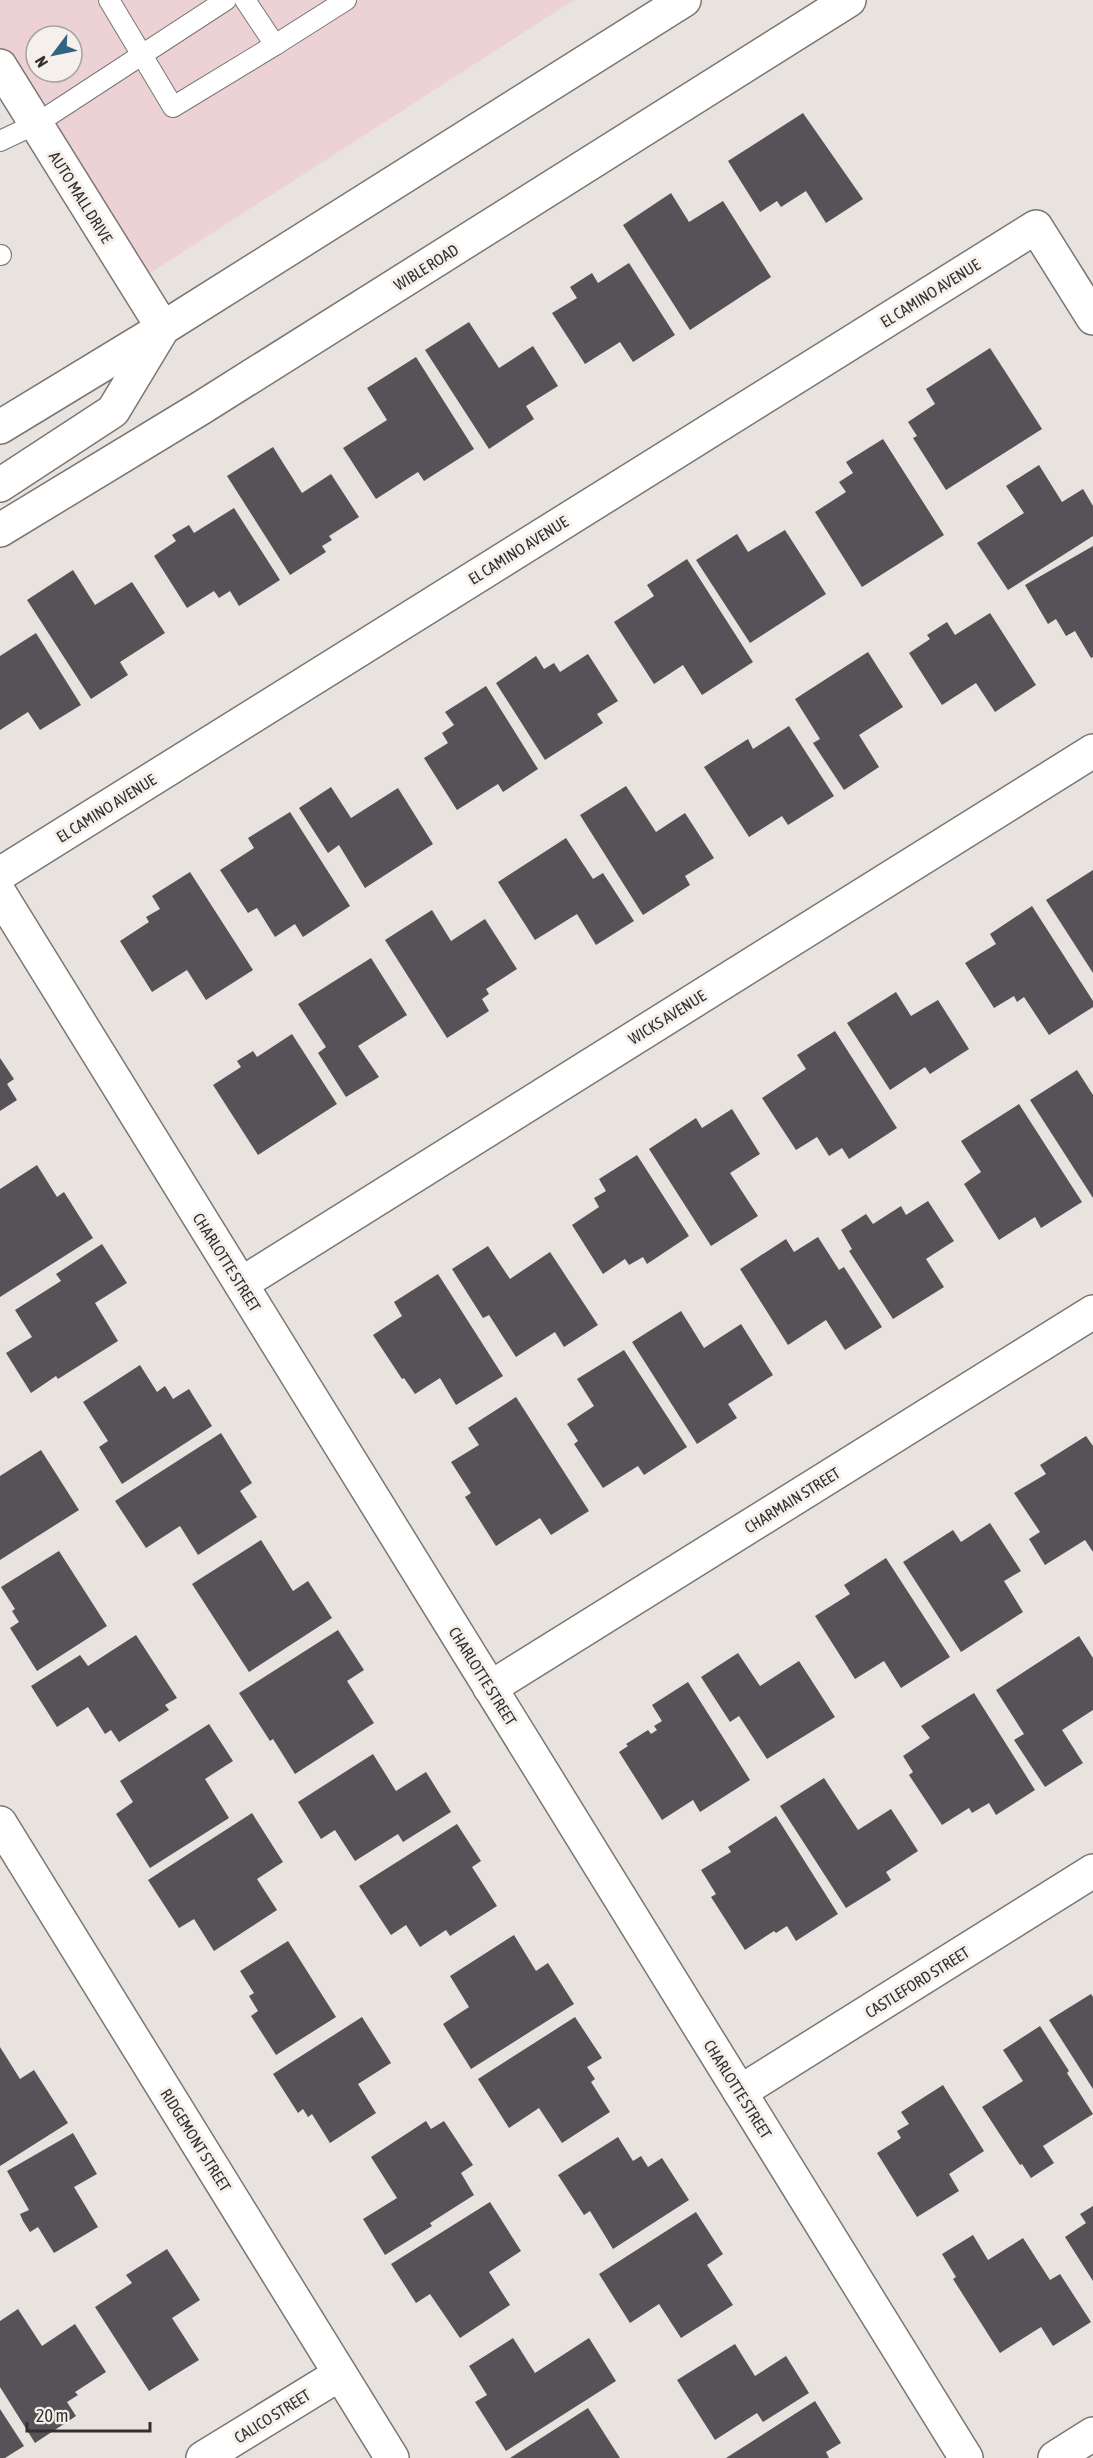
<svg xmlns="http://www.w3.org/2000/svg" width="1093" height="2458" font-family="'Asap Condensed',sans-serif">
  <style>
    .commercial { fill: #edd2d5; fill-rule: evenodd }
    .building { fill: #565358 }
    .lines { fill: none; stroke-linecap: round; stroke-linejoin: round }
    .service-casing { stroke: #7a7672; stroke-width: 22 }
    .minor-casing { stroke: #7a7672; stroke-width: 36 }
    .tertiary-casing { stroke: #7a7672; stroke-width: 36 }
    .service { stroke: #fff; stroke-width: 20 }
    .minor { stroke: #fff; stroke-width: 33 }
    .tertiary { stroke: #fff; stroke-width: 33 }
    .labels { text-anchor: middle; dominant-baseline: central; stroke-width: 6; stroke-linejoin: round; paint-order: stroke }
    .street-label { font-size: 16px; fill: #32302e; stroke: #f5f0eb }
  </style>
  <rect width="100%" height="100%" fill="#e8e3de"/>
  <path class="commercial" d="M0,0h574l-430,277 -144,-231zM36,36h36v36h-36z"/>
  <g class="building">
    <path d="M803,113l60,86 -37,24 -20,-32 -25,16 -4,-6 -17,11 -32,-51z"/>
    <path d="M671,193l18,29 34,-21 48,76 -81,53 -67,-105z"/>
    <path d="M629,263l46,72 -42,27 -13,-20 -35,22 -33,-51 25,-15 -7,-11 22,-14 6,10z"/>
    <path d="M469,322l30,46 34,-22 25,40 -32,20 8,13 -45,30 -64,-99z"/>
    <path d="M990,348l52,81 -96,61 -33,-52 4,-2 -9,-14 27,-18 -9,-15z"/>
    <path d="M416,357l58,92 -50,32 -6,-9 -42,27 -33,-51 44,-28 -20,-32z"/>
    <path d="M883,439l61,96 -82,52 -47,-75 31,-20 -7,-10 14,-9 -7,-11z"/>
    <path d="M273,447l29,46 29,-19 28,43 -30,19 3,4 -10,6 4,6 -36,23 -63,-99z"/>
    <path d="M1039,465l23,37 21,-13 10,17v30l-85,54 -31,-47 47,-30 -18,-27z"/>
    <path d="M234,508l46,72 -41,26 -9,-15 -11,7 -5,-7 -27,17 -33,-52 22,-15 -4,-6 17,-10 5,8z"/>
    <path d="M785,530l41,64 -76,49 -54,-83 41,-26 11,18z"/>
    <path d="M1093,546v111l-2,1 -16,-27 -9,5 -10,-17 -8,5 -23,-39z"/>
    <path d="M687,559l66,103 -51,33 -19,-30 -29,19 -40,-62 40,-26 -7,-11z"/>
    <path d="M73,570l22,35 37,-23 33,51 -45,29 8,13 -37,24 -64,-99z"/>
    <path d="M990,613l46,72 -41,27 -19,-29 -34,22 -33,-52 21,-14 -3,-4 20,-13 8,13z"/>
    <path d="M36,633l45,72 -41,25 -12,-18 -28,18v-74z"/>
    <path d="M868,652l35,55 -44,28 20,32 -35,23 -31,-47 7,-4 -25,-40z"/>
    <path d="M588,654l30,47 -21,13 6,9 -58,37 -49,-77 40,-27 8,13 10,-6 6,9z"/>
    <path d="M486,686l52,83 -35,23 -5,-8 -41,26 -33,-52 24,-15 -6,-10 12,-8 -9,-13z"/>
    <path d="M789,726l45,70 -46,29 -6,-9 -33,21 -45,-70 44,-28 5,10z"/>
    <path d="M626,786l30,46 29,-19 29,45 -29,18 5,9 -47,30 -63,-100z"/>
    <path d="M331,787l20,31 47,-30 35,56 -68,44 -26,-43 -11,8 -29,-45z"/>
    <path d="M290,812l60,94 -47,31 -8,-13 -20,13 -18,-29 -9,5 -28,-43 34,-22 -6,-10z"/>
    <path d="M566,838l27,41 10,-6 31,48 -38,24 -19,-31 -42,26 -37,-58z"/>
    <path d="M1093,870v103l-47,-73z"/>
    <path d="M190,872l63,98 -47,30 -19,-30 -35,22 -32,-51 29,-19 -3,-5 14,-8 -8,-13z"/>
    <path d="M1032,906l61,95v6l-44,28 -25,-38 -7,5 -3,-6 -20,12 -29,-45 31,-19 -6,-10z"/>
    <path d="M432,910l19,31 34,-22 32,50 -31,20 3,5 -7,5 7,12 -42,27 -62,-98z"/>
    <path d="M371,958l36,57 -49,31 21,31 -33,20 -28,-44 8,-6 -28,-43z"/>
    <path d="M896,992l15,24 27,-16 31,49 -39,25 -5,-7 -35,23 -43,-67z"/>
    <path d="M835,1031l62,97 -48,31 -7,-11 -13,8 -12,-19 -21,13 -34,-52 44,-29 -9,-14z"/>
    <path d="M292,1034l45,70 -79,51 -45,-70 28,-18 -4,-6 16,-10 4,6z"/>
    <path d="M0,1058l14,21 -7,5 10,16 -17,11z"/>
    <path d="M1077,1070l16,25v103l-63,-98z"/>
    <path d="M1019,1104l63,98 -41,26 -6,-11 -36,23 -35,-56 17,-12 -20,-31z"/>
    <path d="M732,1109l28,45 -30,19 28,43 -47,30 -62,-97 47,-31 6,10z"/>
    <path d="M637,1155l52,81 -42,28 -4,-7 -14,8 -4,-6 -22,15 -31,-49 27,-18 -5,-9 12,-7 -7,-12z"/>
    <path d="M37,1165l20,32 7,-5 29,46 -93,59v-108z"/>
    <path d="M928,1201l26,40 -28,18 18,28 -51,32 -44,-68 3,-2 -11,-19 25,-16 7,10 28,-18 5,9z"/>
    <path d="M818,1237l21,33 5,-3 38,60 -37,23 -19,-30 -38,25 -48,-76 46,-30 8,13z"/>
    <path d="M102,1244l25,39 -32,20 23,38 -60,38 -2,-3 -25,17 -25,-40 26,-16 -17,-27 46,-29 -5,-7z"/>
    <path d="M488,1246l22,33 40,-27 48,73 -34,22 -9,-15 -39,25 -27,-42 -6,3 -31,-49z"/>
    <path d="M438,1274l65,102 -47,29 -16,-27 -25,16 -11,-16 -2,1 -29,-44 29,-19 -8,-14z"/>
    <path d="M681,1311l23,37 37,-24 32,51 -45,29 9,14 -40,26 -65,-102z"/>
    <path d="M624,1350l63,97 -43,28 -6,-9 -35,22 -29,-44 4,-3 -11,-17 27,-18 -17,-27z"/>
    <path d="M140,1365l17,27 8,-6 8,13 16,-10 23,37 -90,58 -23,-37 9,-6 -25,-39z"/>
    <path d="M516,1397l73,114 -38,24 -11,-17 -44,28 -31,-49 6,-4 -20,-31 28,-17 -11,-17z"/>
    <path d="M221,1433l31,50 -12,8 17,26 -59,38 -18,-29 -34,22 -31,-47z"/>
    <path d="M1086,1436l7,10v106l-8,-12 -40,25 -16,-26 11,-7 -26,-39 32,-19 -6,-9z"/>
    <path d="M41,1450l38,60 -79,50v-84z"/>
    <path d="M990,1523l31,48 -17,10 19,31 -62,40 -58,-90 50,-32 8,12z"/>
    <path d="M261,1540l32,51 15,-10 24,37 -83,54 -57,-88z"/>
    <path d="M59,1551l48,75 -70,45 -27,-43 9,-6 -7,-11 3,-2 -14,-22z"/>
    <path d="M886,1558l64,99 -49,31 -17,-27 -29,18 -40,-63 35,-22 -6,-9z"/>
    <path d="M338,1630l26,40 -17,11 27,42 -79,51 -22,-35 -3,2 -31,-48z"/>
    <path d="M136,1635l41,63 -12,7 4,5 -50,32 -8,-12 -6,4 -17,-27 -31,20 -26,-41 49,-31 8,11z"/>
    <path d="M1079,1636l14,22v52l-31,20 21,33 -38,24 -31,-47 10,-6 -28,-44z"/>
    <path d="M738,1653l22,33 39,-25 36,56 -68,42 -28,-43 -9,6 -29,-45z"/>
    <path d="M688,1682l62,98 -50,32 -7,-12 -31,20 -43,-68 9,-6 -2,-2 22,-14 3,4 6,-4 -3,-4 8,-5 -10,-16z"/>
    <path d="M974,1693l61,97 -39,25 -7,-12 -17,10 -3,-5 -27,17 -33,-50 4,-3 -10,-16 27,-18 -9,-12z"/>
    <path d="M209,1724l24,37 -28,18 24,39 -79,50 -34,-54 17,-12 -13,-21z"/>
    <path d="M373,1754l23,37 30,-19 25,40 -48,30 -5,-8 -43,27 -20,-31 -14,9 -23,-37z"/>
    <path d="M824,1778l34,52 33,-21 27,42 -32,21 5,8 -45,28 -66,-102z"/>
    <path d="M252,1813l31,49 -26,17 20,31 -63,41 -20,-32 -15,9 -31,-48z"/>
    <path d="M776,1816l62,98 -42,27 -9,-15 -11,7 -2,-2 -29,19 -34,-53 5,-3 -15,-24 30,-18 -3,-5z"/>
    <path d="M457,1824l24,37 -9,6 25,39 -47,30 -4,-6 -26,17 -14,-22 -15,10 -32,-49z"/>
    <path d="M514,1935l22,36 12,-8 26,41 -103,65 -28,-45 26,-17 -19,-31z"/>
    <path d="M288,1941l48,76 -60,38 -25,-39 7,-5 -9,-15 5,-3 -14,-22z"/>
    <path d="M1091,1994l2,3v92l-44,-69z"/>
    <path d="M362,2017l29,46 -33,21 18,29 -46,30 -18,-29 -4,3 -5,-8 -5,4 -25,-39z"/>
    <path d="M575,2017l27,41 -15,9 8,12 -4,3 19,30 -48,31 -23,-35 -30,20 -31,-49z"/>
    <path d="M1040,2026l29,45 -2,2 26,41 -50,32 11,17 -23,15 -9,-14 -2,1 -38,-58 41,-26 -20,-31z"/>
    <path d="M0,2047l20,32 14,-9 34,53 -68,43z"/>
    <path d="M943,2085l41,66 -35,23 10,17 -42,26 -40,-64 24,-15 -4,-7 12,-7 -8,-12z"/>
    <path d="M426,2121l5,8 13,-8 29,44 -12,8 13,22 -44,28 2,3 -47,29 -22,-36 34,-21 -26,-41z"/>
    <path d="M73,2133l24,41 -23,13 24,40 -44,26 -16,-26 -8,5 -7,-11 -3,-7 9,-4 -22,-39z"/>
    <path d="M618,2137l15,24 8,-5 7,11 14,-9 27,42 -76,49 -23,-38 -6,4 -26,-40z"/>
    <path d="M490,2202l31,49 -32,21 21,33 -50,33 -30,-44 -14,9 -25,-39z"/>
    <path d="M1093,2206v75l-28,-44 21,-14 -6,-9z"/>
    <path d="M696,2212l27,42 -16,11 26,40 -52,33 -22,-34 -29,19 -31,-49z"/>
    <path d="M973,2235l15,25 35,-22 27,42 10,-6 31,48 -38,24 -12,-19 -41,26 -47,-74 3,-2 -14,-23z"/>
    <path d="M167,2249l33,51 -28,18 27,42 -50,31 -54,-84 37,-24 -6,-8z"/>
    <path d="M18,2309l24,37 33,-22 31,48 -31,20 3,3 -11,7 9,14 -41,27 -35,-56v-66z"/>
    <path d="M513,2338l22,35 54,-35 27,43 -110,70 -31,-49 12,-7 -18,-29z"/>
    <path d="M735,2344l20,32 31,-20 23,37 -46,29 -6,-9 -42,27 -38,-60z"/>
    <path d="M815,2401l26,42 -15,9 3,6h-103z"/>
    <path d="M588,2408l32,50h-110z"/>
    <path d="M0,2409l24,37 -19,12h-5z"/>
  </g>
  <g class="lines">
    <defs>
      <g id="service">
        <path d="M109,0l64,107 102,-62"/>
        <path d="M245,0l30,45 71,-45"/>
        <path d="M0,141l36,-17 190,-124"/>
        <path d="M0,255h1"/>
      </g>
      <g id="minor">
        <path d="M0,66l163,262"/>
        <path d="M0,874l1036,-647 57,91"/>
        <path d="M0,894l966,1564"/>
        <path d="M241,1284l852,-533"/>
        <path d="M490,1688l603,-376"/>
        <path d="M0,1823l392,635"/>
        <path d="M740,2092l353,-221"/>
        <path d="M203,2458l137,-84"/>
        <path d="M1055,2458l38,-24"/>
      </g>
      <g id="tertiary">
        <path d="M0,427l163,-99 521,-328"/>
        <path d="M0,485l113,-74 47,-78"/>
        <path d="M0,530l201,-122 648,-408"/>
      </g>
    </defs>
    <use href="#service" class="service-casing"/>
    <use href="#minor" class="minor-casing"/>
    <use href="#tertiary" class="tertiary-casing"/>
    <use href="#service" class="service"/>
    <use href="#minor" class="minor"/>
    <use href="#tertiary" class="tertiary"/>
  </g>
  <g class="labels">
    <g class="street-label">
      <text transform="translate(81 197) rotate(58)">AUTO MALL DRIVE</text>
      <text transform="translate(426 267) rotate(-32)">WIBLE ROAD</text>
      <text transform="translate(930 293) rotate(-32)">EL CAMINO AVENUE</text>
      <text transform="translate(518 550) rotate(-32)">EL CAMINO AVENUE</text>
      <text transform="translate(106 808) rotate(-32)">EL CAMINO AVENUE</text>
      <text transform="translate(667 1017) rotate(-32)">WICKS AVENUE</text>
      <text transform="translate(227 1262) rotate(58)">CHARLOTTE STREET</text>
      <text transform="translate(792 1500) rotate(-32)">CHARMAIN STREET</text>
      <text transform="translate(483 1676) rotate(58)">CHARLOTTE STREET</text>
      <text transform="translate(917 1982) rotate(-32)">CASTLEFORD STREET</text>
      <text transform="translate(738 2089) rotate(58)">CHARLOTTE STREET</text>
      <text transform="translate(196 2140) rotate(58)">RIDGEMONT STREET</text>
      <text transform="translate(272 2416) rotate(-32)">CALICO STREET</text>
    </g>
  </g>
  <g transform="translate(54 54) rotate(238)"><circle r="28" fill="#f5f0eb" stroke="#a7a39f" stroke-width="1.5"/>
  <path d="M0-4.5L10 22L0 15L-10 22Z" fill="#306581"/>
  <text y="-9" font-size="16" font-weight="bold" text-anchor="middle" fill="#32302e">N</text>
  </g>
  <path d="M27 2422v9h123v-9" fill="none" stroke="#32302e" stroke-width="3"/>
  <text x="36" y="2422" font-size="18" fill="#32302e" stroke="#f5f0eb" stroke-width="4.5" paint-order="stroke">20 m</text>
</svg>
